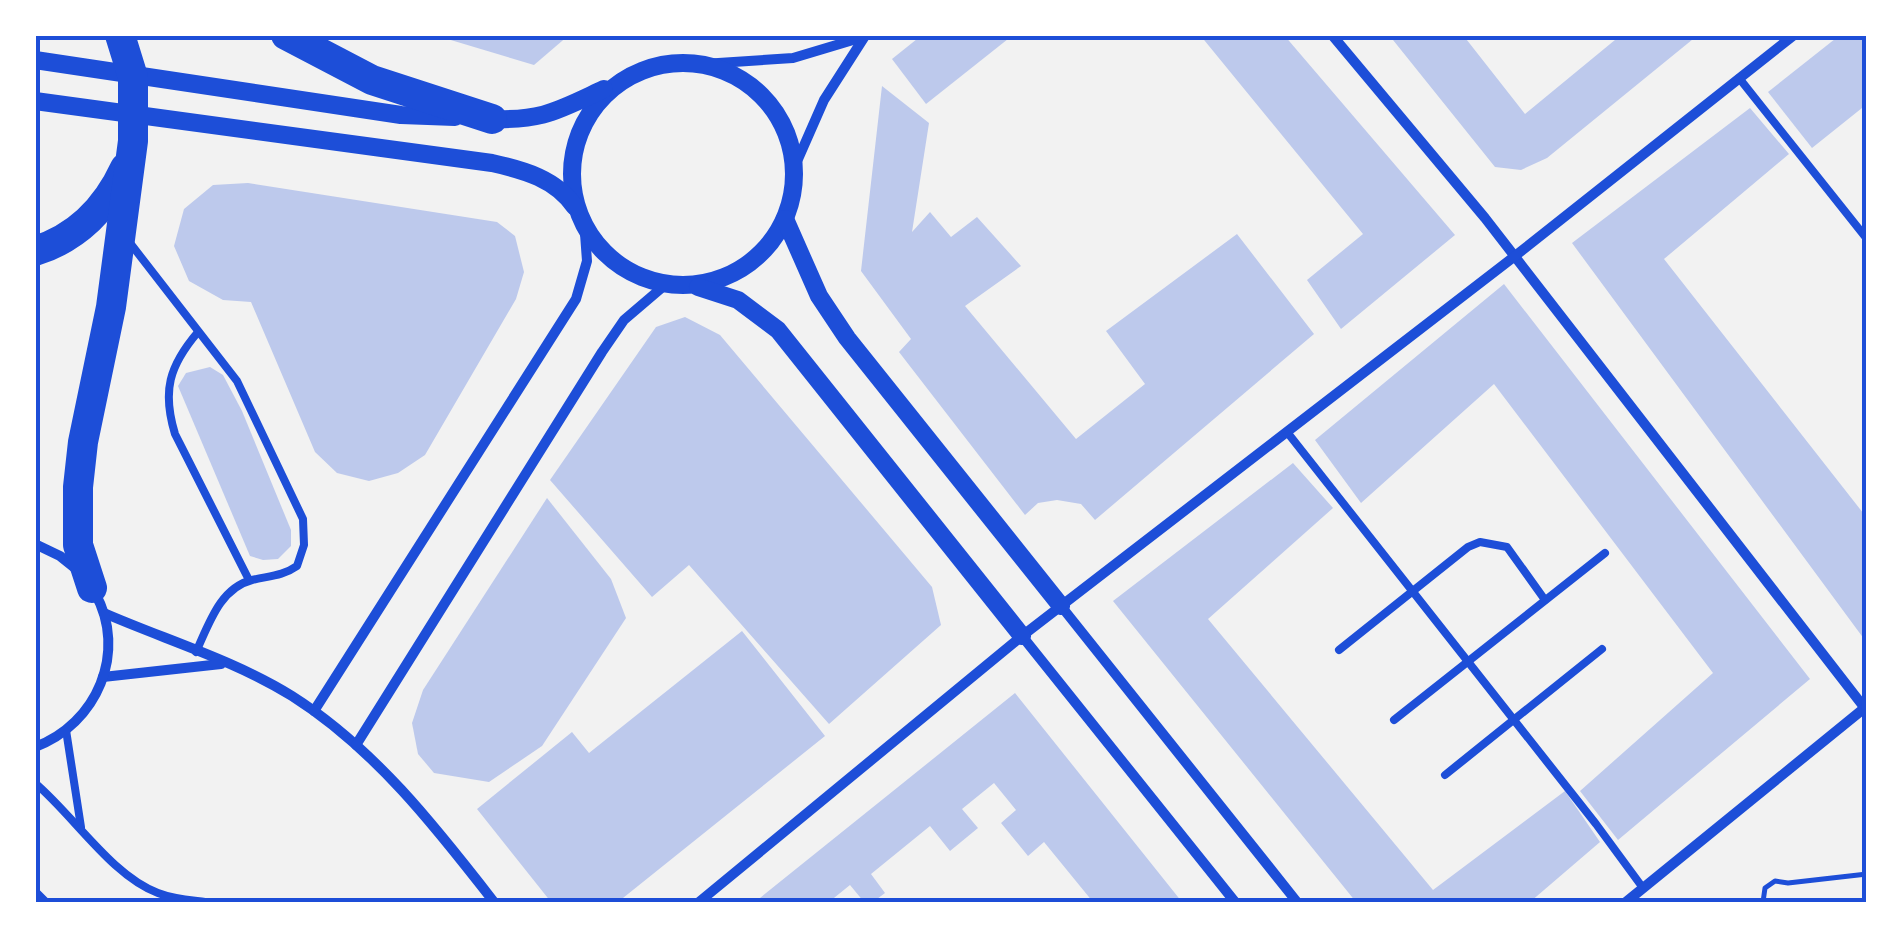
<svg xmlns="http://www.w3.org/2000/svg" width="1902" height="937" font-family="'Libre Baskerville',serif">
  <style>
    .building { fill: #bdc9ec }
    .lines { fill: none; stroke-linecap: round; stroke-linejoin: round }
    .path { stroke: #1d4ed8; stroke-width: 5 }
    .service { stroke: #1d4ed8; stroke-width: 8 }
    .minor { stroke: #1d4ed8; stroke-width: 10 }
    .tertiary { stroke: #1d4ed8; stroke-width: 18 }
    .motorway { stroke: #1d4ed8; stroke-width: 30 }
    .neatline { fill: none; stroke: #1d4ed8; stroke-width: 4 }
  </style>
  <rect width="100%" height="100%" fill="#f2f2f2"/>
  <g class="building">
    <path d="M434,35h135l-35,30z"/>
    <path d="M922,35h91l-87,69 -34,-45z"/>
    <path d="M1200,35h84l171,200 -114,94 -34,-49 56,-46z"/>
    <path d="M1389,35h74l62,79 96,-79h77l-151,123 -26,12 -26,-3z"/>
    <path d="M1840,35h27v69l-55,44 -44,-56z"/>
    <path d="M882,86l47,37 -17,109 18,-20 21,25 26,-20 44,49 -56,40 111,133 69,-55 -39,-53 131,-97 77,100 -219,186 -14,-16 -24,-4 -19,3 -13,12 -126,-163 12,-13 -50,-68z"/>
    <path d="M1750,108l39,46 -125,105 203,259v125l-295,-400z"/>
    <path d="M248,183l249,39 18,14 9,36 -8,27 -91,156 -27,18 -29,8 -32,-8 -22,-21 -64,-150 -28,-2 -34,-19 -15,-35 10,-37 29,-24z"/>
    <path d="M1504,284l306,395 -192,161 -38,-49 133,-118 -219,-289 -133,119 -46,-63z"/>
    <path d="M685,317l35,18 212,252 9,38 -112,99 -140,-159 -37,32 -102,-117 106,-153z"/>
    <path d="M210,367l13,8 19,36 49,119v16l-13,13 -15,1 -13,-4 -72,-170 8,-13z"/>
    <path d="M1293,463l40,45 -125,111 225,271 132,-99 35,51 -70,60h-174l-243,-301z"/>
    <path d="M547,498l64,81 15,39 -84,128 -53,36 -55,-9 -16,-19 -6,-31 11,-33z"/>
    <path d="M742,631l83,105 -207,166h-67l-74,-93 95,-77 17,21z"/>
    <path d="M1015,693l167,209h-89l-49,-60 -16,14 -27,-33 15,-13 -22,-27 -32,26 16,19 -28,23 -20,-25 -59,48 14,19 -12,9h-9l-14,-17 -21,17h-74z"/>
  </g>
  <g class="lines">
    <path class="path" d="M1763,902l2,-14 10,-7 13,2 79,-9"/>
    <g class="service">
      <path d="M1739,78l128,161"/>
      <path d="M130,243l107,138 66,138 1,26 -7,21c-14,10 -29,10 -45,14 -32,8 -43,44 -56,72"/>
      <path d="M198,332c-29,34 -36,59 -23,102l74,146"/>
      <path d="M1287,432l309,392 47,64"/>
      <path d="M1339,650l129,-103 12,-5 27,5 38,53"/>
      <path d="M1394,720l211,-167"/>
      <path d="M66,730l15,97"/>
      <path d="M1445,775l157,-126"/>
      <path d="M35,783c39,33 77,93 123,110 15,6 31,7 47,9"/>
      <path d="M35,891l11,11"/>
    </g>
    <g class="minor">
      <path d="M1332,35l153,183 382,493"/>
      <path d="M703,64l90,-6 70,-21"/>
      <path d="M795,166l29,-66 41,-64"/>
      <path d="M35,544l25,12 15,12"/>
      <path d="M1061,606l236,296"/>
      <path d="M104,613c62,27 130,47 188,83 82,52 143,130 202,206"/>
      <path d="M1022,636l213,266"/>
      <path d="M103,677l118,-13"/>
      <path d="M314,711l262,-412 11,-38 -3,-41"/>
      <path d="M356,745l246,-393 22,-32 41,-35"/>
      <path d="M35,747c62,-23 93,-95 60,-154"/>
      <path d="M699,902l323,-266 493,-380 279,-221"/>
      <path d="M1626,902l241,-196"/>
    </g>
    <g class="tertiary">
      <path d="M35,60l366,55 54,2"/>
      <circle cx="683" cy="174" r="111"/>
      <path d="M35,101l457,62c32,7 64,16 83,44"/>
      <path d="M486,119c56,2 69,-7 118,-30"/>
      <path d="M785,219l34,77 28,42 214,268"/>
      <path d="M698,287l40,13 40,30 244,306"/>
    </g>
    <g class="motorway">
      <path d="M286,35l86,45 120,39"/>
      <path d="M35,251c42,-13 72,-44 90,-83"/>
      <path d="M92,588l-14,-43v-58l5,-45 28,-135 22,-166v-64l-13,-42"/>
    </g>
  </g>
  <rect width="1902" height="937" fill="none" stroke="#ffffff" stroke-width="75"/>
  <rect x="38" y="38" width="1826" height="862" class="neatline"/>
</svg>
